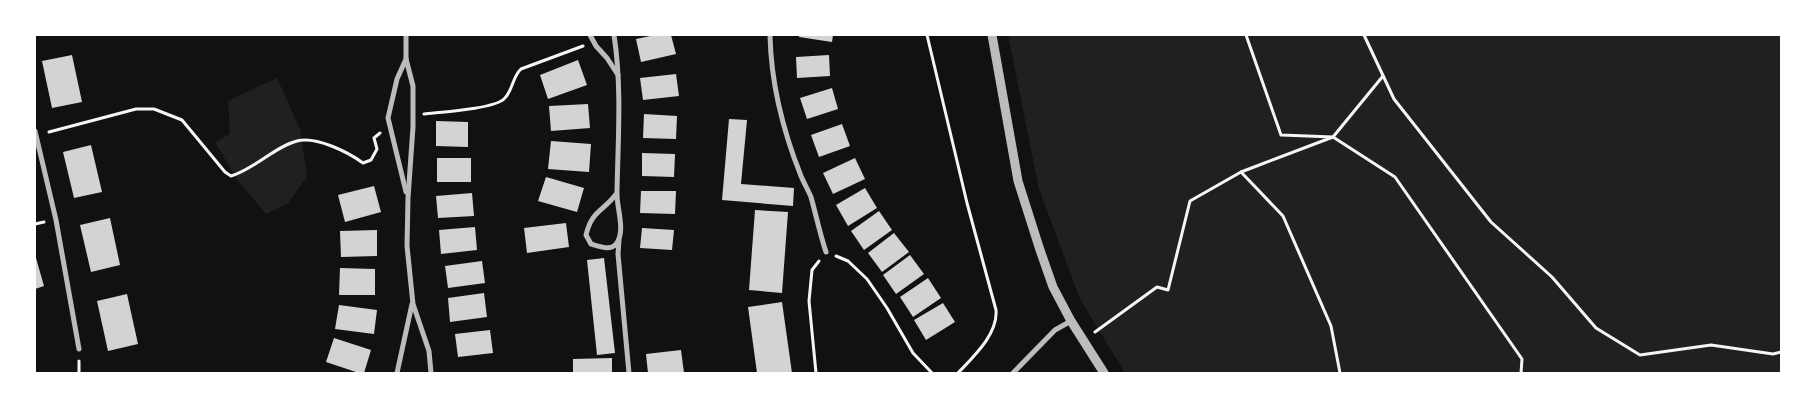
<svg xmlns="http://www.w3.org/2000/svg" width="1816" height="408" font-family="Literata,serif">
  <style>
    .green { fill: #202020 }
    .building { fill: #d3d3d3 }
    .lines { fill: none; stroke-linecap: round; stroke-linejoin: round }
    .path { stroke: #f5f5f5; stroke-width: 3 }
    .minor { stroke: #bcbcbc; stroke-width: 5 }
    .tertiary { stroke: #bcbcbc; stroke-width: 9 }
  </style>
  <rect width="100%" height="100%" fill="#111"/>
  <g class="green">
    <path d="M1008,35h773v338h-656l-45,-74 -41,-110z"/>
    <path d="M277,78l23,51 7,48 -19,26 -22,11 -28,-33 -23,-39 15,-8 -2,-33z"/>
  </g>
  <g class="building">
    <path d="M655,35h16l5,19 -35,8 -5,-23z"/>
    <path d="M799,35h34l-1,7 -33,-5z"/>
    <path d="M72,55l10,47 -30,6 -10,-47z"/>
    <path d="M829,55l1,21 -33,2 -1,-21z"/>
    <path d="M578,60l9,25 -39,14 -8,-24z"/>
    <path d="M676,74l3,22 -36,4 -3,-22z"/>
    <path d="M832,88l6,21 -31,10 -7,-21z"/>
    <path d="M588,104l2,24 -39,3 -2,-25z"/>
    <path d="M644,114l33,2 -1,23 -33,-1z"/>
    <path d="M729,119l18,1 -6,64 53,4 -1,18 -71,-6z"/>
    <path d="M436,121l32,1v25l-32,-1z"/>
    <path d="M842,124l8,22 -31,11 -8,-22z"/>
    <path d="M551,141l40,3 -2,28 -41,-3z"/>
    <path d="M91,145l11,47 -28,6 -11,-46z"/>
    <path d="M642,153l33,1 -1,23 -32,-1z"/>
    <rect x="437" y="158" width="34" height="24"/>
    <path d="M855,158l10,21 -32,15 -10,-21z"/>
    <path d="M546,177l38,11 -7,24 -39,-11z"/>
    <path d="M374,186l7,26 -36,10 -7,-27z"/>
    <path d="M865,188l12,20 -29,18 -12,-21z"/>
    <path d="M641,191h35l-1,23 -35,-1z"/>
    <path d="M472,193l2,23 -36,2 -2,-22z"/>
    <path d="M755,210l33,2 -6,81 -33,-3z"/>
    <path d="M879,211l13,19 -28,20 -13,-19z"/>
    <path d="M110,218l10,47 -29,7 -11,-47z"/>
    <path d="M566,223l3,24 -42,6 -3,-25z"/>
    <path d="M475,227l2,23 -36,4 -2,-24z"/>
    <path d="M642,228l32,2 -2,20 -32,-2z"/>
    <path d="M377,230v26l-36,1 -1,-26z"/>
    <path d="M894,233l15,19 -27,20 -14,-19z"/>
    <path d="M910,255l14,19 -28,20 -13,-19z"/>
    <path d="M36,258l8,28 -9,3v-30z"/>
    <path d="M604,258l11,95 -18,2 -10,-95z"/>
    <path d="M482,261l3,22 -37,5 -3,-22z"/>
    <path d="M340,268l35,1v26h-36z"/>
    <path d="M928,278l13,20 -28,19 -13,-20z"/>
    <path d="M484,293l3,24 -37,5 -2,-24z"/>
    <path d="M127,294l11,50 -30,7 -11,-50z"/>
    <path d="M782,302l10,71h-35l-9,-66z"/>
    <path d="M943,303l12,19 -29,18 -12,-20z"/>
    <path d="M339,305l38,5 -3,24 -39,-5z"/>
    <path d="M490,330l3,23 -35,4 -3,-23z"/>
    <path d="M334,338l37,12 -7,23h-5l-33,-11z"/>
    <path d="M681,350l3,23h-36l-2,-19z"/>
    <path d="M612,358v15h-39v-14z"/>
  </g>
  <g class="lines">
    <g class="path">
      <path d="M927,35l40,168 29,107c2,24 -22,46 -38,63"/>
      <path d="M1246,35l35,100 52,2 62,40 127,182 -1,14"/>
      <path d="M1364,35l30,64 97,123 61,55 44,51 44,27 71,-10 62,9 8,-2"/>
      <path d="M424,114c17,-2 69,-5 80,-15 9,-8 8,-22 17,-30l62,-23"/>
      <path d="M49,132l87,-23h18l28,11 43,52 6,4c24,-7 43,-29 66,-35 19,-5 51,11 66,22l8,-3 6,-11 -3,-11 6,-5"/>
      <path d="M1241,172l42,44 48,110 9,47"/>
      <path d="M35,224l9,-2"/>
      <path d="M836,256l12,5 19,18 20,29 26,45 19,20"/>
      <path d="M1095,332l62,-45 11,3 22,-89 51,-29 92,-35 50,-61"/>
      <path d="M79,373v-12"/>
      <path d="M816,373l-7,-72 3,-31 7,-9"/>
    </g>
    <g class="minor">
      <path d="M406,35v24l7,27v41l-5,71 -1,48 6,58 16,47 2,22"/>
      <path d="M590,35l6,11 11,12 11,17"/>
      <path d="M614,35c8,52 4,104 3,156 -1,15 8,36 1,50 -5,11 -17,6 -27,3l-5,-9c6,-25 17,-23 31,-42"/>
      <path d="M770,35c1,49 13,96 31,141 3,7 7,14 10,21 5,18 9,37 15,55"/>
      <path d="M406,59l-9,20 -9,39 18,74"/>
      <path d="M35,131l21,89 23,129"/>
      <path d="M619,240l-1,14 11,119"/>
      <path d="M397,373l15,-69"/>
      <path d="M1013,373l42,-43 16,-9"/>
    </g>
    <path class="tertiary" d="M992,35l26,146 22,69 13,37 18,34 33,52"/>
  </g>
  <rect width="1816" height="408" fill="none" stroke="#ffffff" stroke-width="72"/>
</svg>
